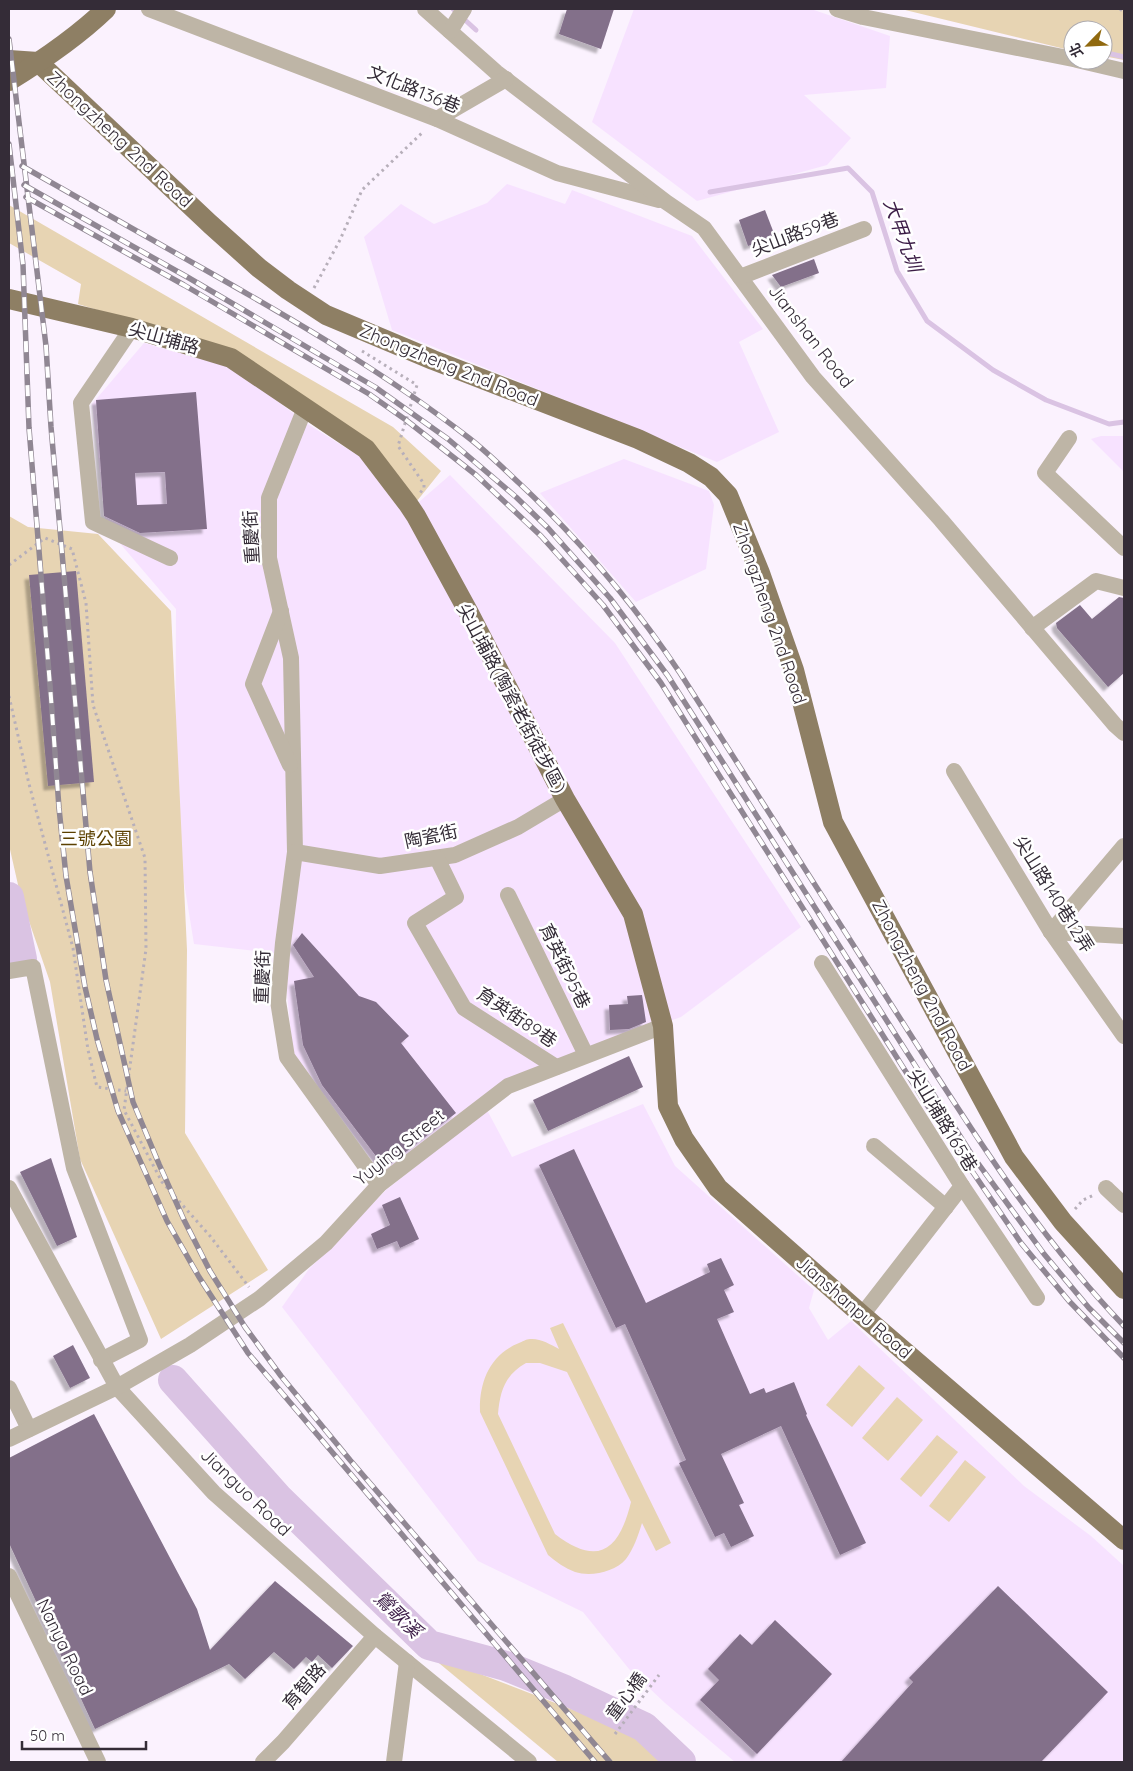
<svg xmlns="http://www.w3.org/2000/svg" width="1133" height="1771" font-family="Quicksand,'Noto Sans TC',sans-serif">
  <style>
    .built { fill: #f7e2ff }
    .green { fill: #e7d4b3; fill-rule: evenodd }
    .lines { fill: none; stroke-linecap: round; stroke-linejoin: round }
    .stream { stroke: #dac3e3; stroke-width: 5 }
    .river { stroke: #dac3e3; stroke-width: 30 }
    .building { fill: #83708a; fill-rule: evenodd; filter: url(#shadow) }
    .path { stroke: #b7afba; stroke-width: 3; stroke-dasharray: 2.5 4; stroke-linecap: butt }
    .minor { stroke: #beb5a6; stroke-width: 16 }
    .major { stroke: #8e7f64; stroke-width: 20 }
    .rail-casing { stroke: #908793; stroke-width: 5.5 }
    .rail { stroke: #fff; stroke-width: 4; stroke-dasharray: 11; stroke-linecap: butt }
    .labels { text-anchor: middle; dominant-baseline: central; stroke-width: 5; stroke-linejoin: round; paint-order: stroke }
    .street-label { font-size: 18px; fill: #342c37; stroke: #fff }
    .park-label { font-size: 18px; fill: #5c4101; stroke: #fff }
    .water-label { font-size: 19px; font-style: italic; fill: #3c1d47; stroke: #fff }
  </style>
  <defs>
    <filter id="shadow"><feDropShadow dx="-4.5" dy="4.5" stdDeviation="1" flood-color="#0004"/></filter>
  </defs>
  <rect width="100%" height="100%" fill="#fbf2fe"/>
  <g class="built">
    <path d="M634,9h177l79,27 -4,52 -82,7 47,43 -24,27 -130,36 -105,-79z"/>
    <path d="M507,184l58,20 7,-14 120,46 71,93 -24,13 40,90 -62,30 -325,-132 -28,-93 37,-33 33,20 53,-21z"/>
    <path d="M144,343l90,25 72,55 53,33 45,59 46,-40 165,168 186,284 -120,90 -176,62 -123,95 -89,-122 -10,-98 -89,-10 -19,-117 1,-218 -70,-82 -14,-123z"/>
    <path d="M1101,436h23v36l-33,-33z"/>
    <path d="M624,459l85,32 5,14 -8,64 -70,33 -96,-109z"/>
    <path d="M643,1104l32,62 139,124 -5,18 19,32 23,-19 173,165 67,50 33,30v196h-389l-70,-59 -36,-34 -46,-57 -105,-51 -196,-254 27,-38 77,-79 101,-80 25,47z"/>
  </g>
  <g class="green">
    <path d="M901,9h223v51l-21,-4v-26h-30v21z"/>
    <path d="M9,205l384,222 48,44 -24,30 -177,-147 -162,-50 3,-20 -72,-41z"/>
    <path d="M9,516l19,11 70,7 73,77 16,339 -2,183 83,137 -107,69 -81,-180 -30,-177 -29,-84 -12,-53z"/>
    <path d="M563,1323l108,220 -15,8 -14,-28c-4,13 -8,25 -16,36 -11,13 -35,18 -51,13 -10,-4 -19,-10 -27,-17l-68,-143c-1,-29 9,-57 39,-69 3,-1 7,-4 11,-4 10,-1 20,5 29,10l-9,-21zM526,1363h14l27,9 64,130c-12,49 -33,65 -76,32l-57,-120c2,-23 7,-39 28,-51z"/>
    <path d="M859,1365l26,23 -33,39 -26,-22z"/>
    <path d="M897,1397l26,23 -35,41 -26,-23z"/>
    <path d="M937,1435l21,17 -37,45 -21,-18z"/>
    <path d="M965,1460l21,17 -37,45 -20,-16z"/>
    <path d="M428,1654l218,84 21,24h-109z"/>
  </g>
  <g class="lines">
    <g class="stream">
      <path d="M453,9l23,21"/>
      <path d="M1103,52l21,5"/>
      <path d="M710,192l138,-24 24,24 25,79 30,50 66,49 53,30 63,24 15,-2"/>
    </g>
    <g class="river">
      <path d="M9,897l13,62"/>
      <path d="M173,1380l105,118 151,147 77,21 59,24 79,37 37,35"/>
    </g>
  </g>
  <g class="building">
    <path d="M567,9h47l-13,40 -42,-15z"/>
    <path d="M765,210l10,26 -27,10 -9,-26z"/>
    <path d="M814,259l5,14 -38,14 -9,-12z"/>
    <path d="M196,392l11,137 -67,4 -36,-17 -8,-116zM165,472l2,32 -30,1 -2,-32z"/>
    <path d="M76,571l18,211 -46,4 -19,-211z"/>
    <path d="M1119,597l5,1v75l-16,14 -51,-59 -1,-5 24,-18 12,14z"/>
    <path d="M302,933l57,63 17,6 33,34 -8,7 55,70 -71,55 -63,-83 -19,-40 -9,-64 20,-4 -21,-32z"/>
    <path d="M642,995l4,27 -17,7 -19,1 -1,-25 19,-1 -1,-8z"/>
    <path d="M629,1056l14,31 -95,44 -15,-31z"/>
    <path d="M574,1149l72,154 64,-31 -3,-8 14,-6 13,27 -10,5 10,22 -17,7 33,75 14,-6 2,5 28,-11 13,32 -1,1 60,128 -26,12 -59,-129 -60,28 23,49 -5,2 15,31 -23,11 -7,-14 -9,4 -36,-74 7,-3 -61,-136 -9,4 -77,-163z"/>
    <path d="M51,1158l26,79 -20,9 -37,-74z"/>
    <path d="M400,1197l19,42 -19,9 -3,-7 -20,8 -6,-15 19,-9 -8,-20z"/>
    <path d="M73,1345l17,33 -20,10 -17,-32z"/>
    <path d="M94,1414l103,195 13,41 65,-69 78,65 -21,22 -14,-13 -6,7 -6,-5 -12,12 -20,-17 -29,27 -16,-15 -134,65 -86,-186v-85z"/>
    <path d="M998,1586l110,106 -67,70h-200l72,-80 -4,-4z"/>
    <path d="M775,1620l57,54 -75,80 -57,-54 19,-20 -11,-11 32,-35 12,11z"/>
  </g>
  <g class="lines">
    <g class="path">
      <path d="M1120,9l4,3"/>
      <path d="M314,288l26,-48 22,-50 62,-59"/>
      <path d="M362,351l55,34 -19,61 26,38v4l-4,5"/>
      <path d="M9,565l36,-27 27,11 14,54 7,102 52,153 1,91 -22,161 38,72 48,54 39,51"/>
      <path d="M9,696l20,88 44,164 15,102 9,37 29,4"/>
      <path d="M1075,1209l8,-9 11,-5"/>
      <path d="M615,1734l44,-59"/>
    </g>
    <g class="minor">
      <path d="M149,9l288,110 120,54 102,27"/>
      <path d="M425,9l71,63 170,130 38,26 109,149 128,143 174,205 9,8"/>
      <path d="M837,9l26,8 210,42"/>
      <path d="M450,31l14,-22"/>
      <path d="M1077,60l47,11"/>
      <path d="M437,119l69,-40"/>
      <path d="M740,277l124,-48"/>
      <path d="M132,328l-51,75 12,119 77,36"/>
      <path d="M305,408l-36,90v60l22,100 4,194 -12,91 -5,58 9,56 92,128"/>
      <path d="M1069,438l-24,35 79,75"/>
      <path d="M281,611l-28,73 37,81"/>
      <path d="M1032,628l64,-47 28,7"/>
      <path d="M954,771l97,161 73,104"/>
      <path d="M295,852l85,14 75,-11 63,-28 47,-28"/>
      <path d="M437,858l19,39 -41,26 49,85 92,59"/>
      <path d="M508,895l78,160"/>
      <path d="M1051,932l73,-86"/>
      <path d="M1051,932l73,4"/>
      <path d="M822,963l140,223 -100,129"/>
      <path d="M9,971l24,-4 41,201 66,172 -39,20"/>
      <path d="M874,1146l72,61"/>
      <path d="M962,1186l75,112"/>
      <path d="M9,1188l108,199 97,106 161,143 154,126"/>
      <path d="M1106,1188l18,17"/>
      <path d="M9,1388l20,41"/>
      <path d="M9,1439l108,-52 73,-42 69,-46 67,-56 53,-58 129,-99 155,-60"/>
      <path d="M9,1576l89,186"/>
      <path d="M263,1762l20,-20 92,-106"/>
      <path d="M394,1762l13,-100"/>
    </g>
    <g class="major">
      <path d="M9,60l29,2"/>
      <path d="M38,62l172,162 49,44 29,22 38,25 107,45 205,79 51,24 22,14 17,18 32,78 34,97 39,152 181,335 49,65 61,67"/>
      <path d="M9,81c34,-21 68,-44 97,-72"/>
      <path d="M9,299l123,29 99,30 135,91 42,55 8,12 53,97 96,186 68,115 30,112 5,80 16,33 34,49 144,127 262,225"/>
    </g>
    <defs>
      <g id="rail">
        <path d="M9,39l37,307 5,81 39,445 16,108 27,122 26,62 25,56 26,51 35,56 36,49 69,84 260,302"/>
        <path d="M9,144l14,121 6,163 22,270 8,110 7,68 19,111 12,52 21,72 49,110 32,56 49,76 347,409"/>
        <path d="M22,166c62,35 125,71 187,106 90,51 179,103 260,166 18,14 34,30 50,45 62,58 114,120 161,190 72,113 144,226 216,339 70,109 138,220 228,314"/>
        <path d="M24,185l165,93 186,109 73,52 68,58 32,31 62,70 58,78 304,479 72,99 45,54 35,35"/>
        <path d="M26,197l158,88 185,109 37,26 70,55 65,61 62,69 58,78 262,416 98,144 48,58 55,57"/>
      </g>
    </defs>
    <use href="#rail" class="rail-casing"/>
    <use href="#rail" class="rail"/>
  </g>
  <g class="labels">
    <g class="street-label">
      <text transform="translate(414 89) rotate(22)">文化路136巷</text>
      <text transform="translate(120 139) rotate(43)">Zhongzheng 2nd Road</text>
      <text transform="translate(795 234) rotate(-21)">尖山路59巷</text>
      <text transform="translate(811 336) rotate(52)">Jianshan Road</text>
      <text transform="translate(164 338) rotate(16)">尖山埔路</text>
      <text transform="translate(449 365) rotate(22)">Zhongzheng 2nd Road</text>
      <text transform="translate(251 537) rotate(-93)">重慶街</text>
      <text transform="translate(770 613) rotate(71)">Zhongzheng 2nd Road</text>
      <text transform="translate(512 698) rotate(62)">尖山埔路(陶瓷老街徒步區)</text>
      <text transform="translate(431 836) rotate(-12)">陶瓷街</text>
      <text transform="translate(1054 894) rotate(58)">尖山路140巷12弄</text>
      <text transform="translate(565 966) rotate(64)">育英街95巷</text>
      <text transform="translate(262 977) rotate(-88)">重慶街</text>
      <text transform="translate(922 985) rotate(62)">Zhongzheng 2nd Road</text>
      <text transform="translate(517 1017) rotate(34)">育英街89巷</text>
      <text transform="translate(943 1120) rotate(59)">尖山埔路165巷</text>
      <text transform="translate(399 1147) rotate(-39)">Yuying Street</text>
      <text transform="translate(854 1307) rotate(41)">Jianshanpu Road</text>
      <text transform="translate(246 1492) rotate(44)">Jianguo Road</text>
      <text transform="translate(65 1647) rotate(64)">Nanya Road</text>
      <text transform="translate(304 1686) rotate(-49)">育智路</text>
      <text transform="translate(626 1696) rotate(-53)">童心橋</text>
    </g>
    <g class="park-label">
      <text x="96" y="838">三號公園</text>
    </g>
    <g class="water-label">
      <text transform="translate(903 235) rotate(70)">大甲九圳</text>
      <text transform="translate(398 1614) rotate(44)">鶯歌溪</text>
    </g>
  </g>
  <rect width="1133" height="1771" fill="none" stroke="#342c37" stroke-width="20"/>
  <g transform="translate(1088 45) rotate(246)"><circle r="24" fill="#ffffff" stroke="#aeabaf"/>
  <path d="M0-4L9 19L0 12L-9 19Z" fill="#90690f"/>
  <text y="-8" font-size="14" font-weight="bold" text-anchor="middle" fill="#342c37">北</text>
  </g>
  <path d="M22 1741v8h124v-8" fill="none" stroke="#342c37" stroke-width="2.5"/>
  <text x="30" y="1741" font-size="15" fill="#342c37" stroke="#ffffff" stroke-width="4" paint-order="stroke">50 m</text>
</svg>
